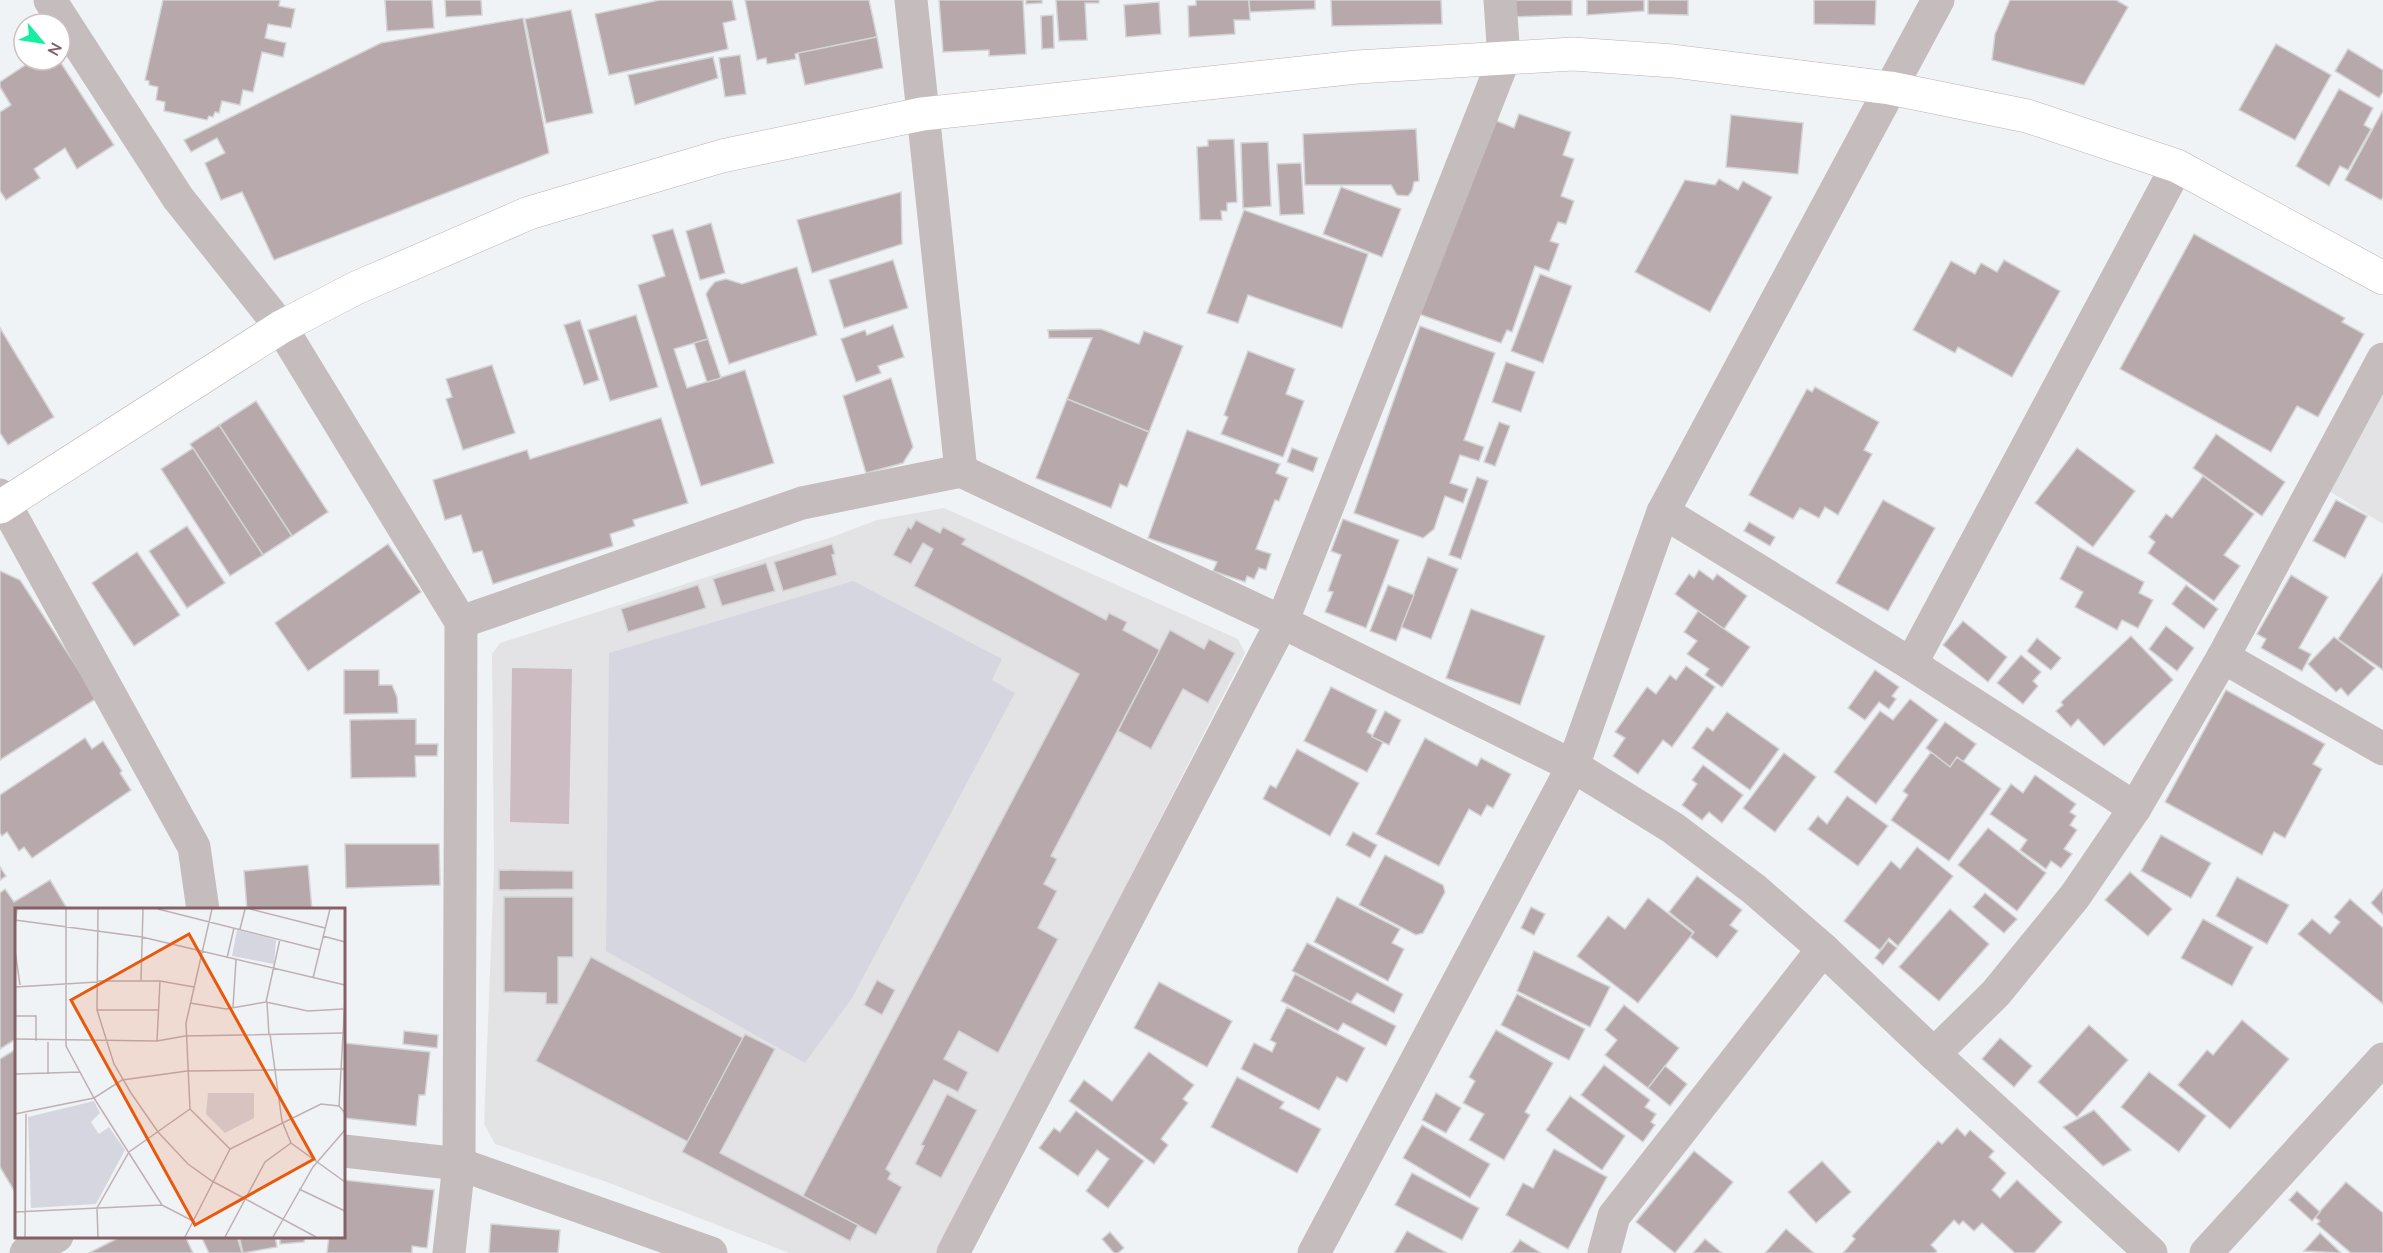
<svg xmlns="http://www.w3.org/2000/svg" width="2383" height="1253" font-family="'Nunito Sans',sans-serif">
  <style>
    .built { fill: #e3e3e5 }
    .green { fill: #d6d6e1 }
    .water { fill: #ccbbc0 }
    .building { fill: #b7a8ac; stroke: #d3d4d5; stroke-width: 1.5 }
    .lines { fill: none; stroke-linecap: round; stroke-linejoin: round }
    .secondary-casing { stroke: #bbb1b2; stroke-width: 34 }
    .street { stroke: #c5bcbd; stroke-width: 33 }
    .secondary { stroke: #fff; stroke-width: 33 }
    .inset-road { fill: none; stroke: #beb0b3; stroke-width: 1.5 }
    .view { fill: #e8590c; fill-opacity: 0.15; stroke: #e8590c; stroke-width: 3 }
    .inset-edge { fill: none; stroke: #836166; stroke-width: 3 }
  </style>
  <rect width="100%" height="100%" fill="#f0f3f5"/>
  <g class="built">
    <path d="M2383,392v132l-54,-33z"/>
    <path d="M944,508l294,131 7,14 -307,600h-149l-185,-72 -109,-37 -11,-20 10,-256 -2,-214 8,-11 332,-106 45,-17z"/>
  </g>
  <path class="green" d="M853,581l149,78 -10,21 23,13 -163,305 -47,65 -199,-112 3,-298z"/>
  <path class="water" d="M512,668l60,1 -3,155 -59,-2z"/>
  <g class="building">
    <path d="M163,0h117l-1,6 16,3 -4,19 -23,-4 -3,14 21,5 -3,14 -21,-5 -9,40 -10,-2 -3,15 -18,-4 -3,12 -4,-1 -2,5 -4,-1 -2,4 -43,-9 1,-9 -9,-2 2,-13 -9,-2v-4l-4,-1z"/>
    <path d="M385,0h47l2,28 -47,3z"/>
    <path d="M445,0h36l1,15 -36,2z"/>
    <path d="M660,0h72l4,20 -13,3 5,26 -119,26 -14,-61z"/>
    <path d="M745,0h124l8,37 -82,17 1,5 -29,5 -1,-6 -9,2z"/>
    <path d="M939,0h84l3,54 -37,2v-6l-46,2z"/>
    <path d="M1026,0h16v3l-16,1z"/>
    <path d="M1056,0h43v3h-14l2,37 -28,1z"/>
    <path d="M1196,0h53l1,20h-16l1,14 -46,3 -1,-31 8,-1z"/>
    <path d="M1249,0h66v9l-65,3z"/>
    <path d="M1331,0h110l1,24 -110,2z"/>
    <path d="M1509,0h63v15l-62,2z"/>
    <path d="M1587,0h57v11l-57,4z"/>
    <path d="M1648,0h40v15l-40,-1z"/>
    <path d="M1814,0h62l-1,25 -61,-1z"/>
    <path d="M2010,0h106l12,7 -44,78 -92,-25 3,-26z"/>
    <path d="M1159,2l2,32 -35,3 -2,-32z"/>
    <path d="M571,10l22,103 -47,10 -21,-104z"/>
    <path d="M1053,15l1,33 -12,1 -1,-33z"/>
    <path d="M523,18l26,135 -275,107 -32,-68 -21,8 -16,-37 20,-10 -8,-15 -26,14 -7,-12 197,-97z"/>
    <path d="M877,37l6,31 -78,17 -7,-32z"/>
    <path d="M2276,44l55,31 -36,65 -56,-30z"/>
    <path d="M2348,49l35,21v22l-4,6 -44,-27z"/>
    <path d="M740,55l6,39 -21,3 -6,-39z"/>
    <path d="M713,57l5,21 -83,27 -7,-30z"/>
    <path d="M33,60h26l55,85 -37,24 -12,-21 -31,21 6,9 -34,22 -6,-9v-79l11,-7 -11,-18v-5z"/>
    <path d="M2339,89l34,19 -9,17 7,4 -23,41 -8,-4 -11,20 -33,-20z"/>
    <path d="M2383,110v87l-2,3 -36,-20z"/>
    <path d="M1519,114l52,18 -8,23 11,4 -13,37 13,5 -8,23 -8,-2 -8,19 9,3 -10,27 -14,-5 -23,66 -5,-2 -6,13 -85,-30 76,-194 22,9z"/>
    <path d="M1731,115l72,8 -5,51 -72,-7z"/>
    <path d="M1416,129l3,52 -5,1 -2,9 -4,5 -11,-1 -6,-10h-86l-2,-51z"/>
    <path d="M1234,139l3,63 -10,1v8h-6l1,9h-22l-3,-73 11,-1v-6z"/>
    <path d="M1268,142l3,64 -28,2 -2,-65z"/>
    <path d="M1301,163l3,51 -24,1 -3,-51z"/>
    <path d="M1719,179l19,11 5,-9 29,16 -62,115 -75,-40 50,-92 30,5z"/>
    <path d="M1341,187l60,22 -19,48 -59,-23z"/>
    <path d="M901,192l1,52 -90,29 -15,-53z"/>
    <path d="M1244,210l124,44 -26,74 -94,-33 -10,28 -31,-10z"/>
    <path d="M711,223l14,50 -25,7 -14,-49z"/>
    <path d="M673,229l35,110 -34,10 13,39 58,-18 29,93 -73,23 -63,-201 27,-9 -13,-41z"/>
    <path d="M2194,234l151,84 -3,4 22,12 -46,83 -21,-11 -26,46 -151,-83z"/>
    <path d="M893,260l15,48 -64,20 -15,-48z"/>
    <path d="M2004,260l56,31 -48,86 -54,-30 -3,6 -42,-23 38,-69 24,13 6,-11 16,9z"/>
    <path d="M797,267l20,68 -88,29 -23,-70 3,-5 6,-7 11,-3 16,5z"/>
    <path d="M1540,274l32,12 -29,77 -32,-12z"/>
    <path d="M636,315l22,72 -48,14 -22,-71z"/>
    <path d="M580,320l19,60 -15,5 -20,-60z"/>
    <path d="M893,325l11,32 -26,9 3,7 -25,9 -15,-43 24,-9 2,5z"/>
    <path d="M1420,326l75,27 -31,87 20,7 -5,14 -19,-6 -10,28 18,6 -5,14 -18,-7 -11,33 -11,9 -69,-25z"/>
    <path d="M0,328l54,89 -46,28 -8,-12z"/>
    <path d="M1101,329l38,15 5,-13 39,15 -34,86 -82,-33 25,-61h-43l-1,-8z"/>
    <path d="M708,339l13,39 -14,4 -13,-39z"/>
    <path d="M1248,351l47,18 -9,25 18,7 -21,56 -62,-23 7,-17 -4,-2z"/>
    <path d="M1506,362l29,10 -14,40 -29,-10z"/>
    <path d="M492,365l23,68 -52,17 -17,-51 6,-2 -6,-18z"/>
    <path d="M891,378l22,69 -10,16 -37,10 -23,-77z"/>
    <path d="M1815,387l64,35 -15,28 8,4 -34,61 -13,-8 -6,11 -19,-10 -7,11 -44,-24 58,-106 5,3z"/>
    <path d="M1067,399l82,33 -22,55 -7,-3 -9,24 -75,-30z"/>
    <path d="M256,401l72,111 -36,24 -73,-111z"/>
    <path d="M661,418l27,85 -55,17 2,6 -25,8 3,12 -120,38 -11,-33 -9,2 -12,-38 -16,5 -12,-40 94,-30 3,9z"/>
    <path d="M1499,422l11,4 -15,40 -11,-4z"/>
    <path d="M219,425l73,111 -29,19 -73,-111z"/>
    <path d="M1187,430l93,34 -4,9 12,5 -9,23 -4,-1 -19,49 15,5 -5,16 -7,-2 -5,11 -7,-3 -2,6 -32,-11 4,-9 -69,-24z"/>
    <path d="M2216,434l69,48 -23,34 -69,-48z"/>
    <path d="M193,448l70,107 -33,21 -69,-107z"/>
    <path d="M1292,448l26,10 -5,14 -26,-10z"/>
    <path d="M2077,448l58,43 -42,56 -58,-44z"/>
    <path d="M2203,476l51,38 -30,41 16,11 -26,35 -66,-48 7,-11 -6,-5 17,-23 6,4z"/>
    <path d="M1477,477l11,4 -27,78 -12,-4z"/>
    <path d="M1883,500l52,28 -47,83 -52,-28z"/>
    <path d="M2336,500l31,16 -22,42 -32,-17z"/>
    <path d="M1343,519l56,21 -33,88 -41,-16 8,-20 -5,-1 13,-36 -10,-4z"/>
    <path d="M916,520l24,13 3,-6 23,12 -4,5 144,76 3,-7 18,9 -4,8 37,20 -109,206 6,3 -13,25 13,7 -19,37 20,11 -60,114 -39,-22 -15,28 24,13 -10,20 -24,-12 -48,89 5,4 -3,6 14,8 -26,48 -73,-39 276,-522 -165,-88 19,-37 -10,-6 -12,21 -18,-9 15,-28 3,2z"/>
    <path d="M1749,522l26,15 -5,9 -26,-15z"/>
    <path d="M187,526l38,57 -38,25 -38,-57z"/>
    <path d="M388,544l33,48 -113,79 -33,-48z"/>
    <path d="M832,544l3,10 -3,1 5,20 -54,16 -9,-29z"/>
    <path d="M2077,546l67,36 -5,11 14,7 -15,28 -16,-8 -5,10 -42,-23 8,-15 -23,-13z"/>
    <path d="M137,552l43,63 -46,31 -42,-63z"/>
    <path d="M1428,557l30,12 -27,70 -30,-12z"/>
    <path d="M766,563l9,28 -53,15 -9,-27z"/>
    <path d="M1699,570l14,10 4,-6 30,22 -23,33 -49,-35 14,-20 5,4z"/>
    <path d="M0,571l20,9 77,118 -97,62z"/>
    <path d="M2383,573v97l-45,-31z"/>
    <path d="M2291,575l37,22 -29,51 12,6 -9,17 -41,-23 5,-9 -9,-5z"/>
    <path d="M698,585l8,23 -78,24 -7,-23z"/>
    <path d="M1388,585l26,10 -18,46 -26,-10z"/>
    <path d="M2186,585l32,24 -14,20 -32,-25z"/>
    <path d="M1471,609l74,27 -25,69 -74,-27z"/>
    <path d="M1698,611l52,36 -28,40 -17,-12 4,-6 -22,-15 10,-13 -13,-9z"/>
    <path d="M1963,621l44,36 -19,25 -45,-37z"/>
    <path d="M2166,626l28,22 -17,23 -28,-22z"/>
    <path d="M1170,630l34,19 5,-10 26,14 -27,50 -25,-14 -32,60 -33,-18z"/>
    <path d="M2131,636l42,44 -69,66 -26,-27 -7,8 -15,-16 7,-6 -2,-3z"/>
    <path d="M2334,637l41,31 -27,28 -7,-8 -5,4 -28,-28z"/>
    <path d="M2037,638l24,20 -10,12 -24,-19z"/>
    <path d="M2021,655l20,17 -8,9 5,5 -15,18 -26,-21z"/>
    <path d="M1686,666l29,21 -43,60 -9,-7 -25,34 -25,-18 12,-18 -10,-6 32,-45 9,7 14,-19 6,5z"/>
    <path d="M344,670h35v15h13l5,12 1,16 -54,1z"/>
    <path d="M1875,670l24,17 -7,9 4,3 -7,10 -10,-7 -14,18 -17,-12z"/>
    <path d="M1331,687l46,23 -10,22 16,10 -16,30 -63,-31z"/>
    <path d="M2226,690l99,54 -12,20 9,5 -37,69 -11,-6 -12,23 -97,-53z"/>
    <path d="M1910,699l28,21 -62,84 -42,-32 46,-61 13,9z"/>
    <path d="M1385,711l16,9 -12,25 -17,-8z"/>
    <path d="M1727,712l52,37 -29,41 -58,-42 15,-21 6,4z"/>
    <path d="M416,719v25h22l-1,12h-22l1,21 -65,1 -1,-58z"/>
    <path d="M1945,722l31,22 -13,18 -6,-5 -7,10 -24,-19z"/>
    <path d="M85,738l7,11 11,-8 19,30 -2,2 11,17 -99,68 -8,-11 -5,4 -12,-19 -5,4 -2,-3v-38z"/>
    <path d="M1425,738l52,28 4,-8 30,16 -18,34 -6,-3 -6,11 -12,-7 -30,57 -63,-32z"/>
    <path d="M1297,749l62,34 -29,53 -67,-37 7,-14 6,3z"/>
    <path d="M1931,752l19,15 7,-10 44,32 -52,72 -58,-41 17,-25 -5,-4z"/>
    <path d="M1784,753l32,24 -41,55 -32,-24z"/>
    <path d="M1703,765l40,30 -21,28 -13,-11 -7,8 -20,-15 15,-21 -5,-4z"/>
    <path d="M2035,775l41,29 -6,8 6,4 -6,9 7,5 -13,19 8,5 -11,14 -10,-7 -5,8 -26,-19 7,-10 -37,-26 21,-30 12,9z"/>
    <path d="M1847,796l41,30 -30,40 -50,-37 10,-13 9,8z"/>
    <path d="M1988,828l58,45 -29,38 -59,-46z"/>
    <path d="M1353,832l24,13 -7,13 -24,-13z"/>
    <path d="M2161,835l50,28 -20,35 -50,-27z"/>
    <path d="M345,844h94l1,41 -94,3z"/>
    <path d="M1917,847l36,29 -55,70 -9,-8 -9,12 -36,-29 47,-60 9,8z"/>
    <path d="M1385,855l58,30 2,7 -22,41 -7,2 -57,-30z"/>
    <path d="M308,865l4,45h-65l-3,-39z"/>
    <path d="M0,867l6,9 -6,4z"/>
    <path d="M499,870l74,1v18l-74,1z"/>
    <path d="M2130,872l42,37 -24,27 -43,-36z"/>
    <path d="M1697,876l45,34 -12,15 8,6 -21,27 -27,-21 4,-5 -25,-20z"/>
    <path d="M2237,877l52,28 -22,39 -51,-28z"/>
    <path d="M50,880l18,30h-52v129l-16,10v-156l5,-4 9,13z"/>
    <path d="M2383,889v26l-12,-12z"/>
    <path d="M1985,893l32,26 -13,14 -31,-26z"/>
    <path d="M504,897h69v60h-15v47h-12v-11l-42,-1z"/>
    <path d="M1337,897l63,32 -8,14 12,6 -16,32 -74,-39z"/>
    <path d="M1648,898l45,35 -55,70 -61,-47 31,-40 17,13z"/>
    <path d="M2350,899l33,29v76l-85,-70 14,-15 18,15 10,-12 -6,-5z"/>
    <path d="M1531,907l14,7 -11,21 -13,-7z"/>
    <path d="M1950,909l39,35 -50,57 -40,-34z"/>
    <path d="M2203,919l50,28 -21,39 -51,-28z"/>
    <path d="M1888,941l9,7 -14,17 -8,-7z"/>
    <path d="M1307,943l96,51 -9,19 -37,-20 -6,9 -59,-31z"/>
    <path d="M1534,951l76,36 -20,40 -73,-36z"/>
    <path d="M591,957l152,81 -55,104 -152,-81z"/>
    <path d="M1295,974l101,52 -10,20 -43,-23 -5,8 -57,-30z"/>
    <path d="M877,980l18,10 -13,25 -18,-10z"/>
    <path d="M1159,982l73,39 -25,46 -73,-39z"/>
    <path d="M1517,994l68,35 -16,31 -68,-35z"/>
    <path d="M1624,1005l55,43 -31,40 -43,-33 12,-15 -12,-10z"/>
    <path d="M1287,1007l78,41 -18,34 -10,-5 -18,33 -78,-41 13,-26 18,9 4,-9 -6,-3z"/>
    <path d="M2242,1020l47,39 -59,70 -52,-44 29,-35 6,5z"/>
    <path d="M2089,1025l39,35 -51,57 -39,-35z"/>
    <path d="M1496,1030l57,33 -28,49 5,3 -26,45 -35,-20 15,-26 -21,-11 12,-22 -6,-4z"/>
    <path d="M404,1031l34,4 -1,13 -34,-4z"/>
    <path d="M745,1034l30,15 -55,104 138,72 -8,16 -168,-89z"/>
    <path d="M2000,1038l32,28 -18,21 -32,-28z"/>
    <path d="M344,1043l86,9 -5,43h-6l-3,31 -72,-8z"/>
    <path d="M16,1049v145l-16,-27v-108z"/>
    <path d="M1149,1052l45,33 -11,14 5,4 -27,36 7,6 -14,19 -85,-63 15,-21 28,21z"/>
    <path d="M1604,1065l46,35 -5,7 11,7 -5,8 4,3 -12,17 -62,-47z"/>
    <path d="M1665,1066l22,18 -17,22 -22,-18z"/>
    <path d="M2149,1072l57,44 -27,36 -58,-45z"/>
    <path d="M1237,1077l47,25 -4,6 41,21 -24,44 -86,-46z"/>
    <path d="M1436,1093l25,15 -15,25 -24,-13z"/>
    <path d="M947,1094l30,16 -36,68 -26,-14 9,-18 -3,-1z"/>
    <path d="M1570,1096l55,40 -23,34 -56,-40z"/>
    <path d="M2094,1110l37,40 -28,16 -40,-39z"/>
    <path d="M1076,1111l68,50 -36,47 -22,-17 23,-32 -12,-9 -19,26 -39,-28 15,-20 6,4z"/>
    <path d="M1422,1125l68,39 -20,34 -67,-40z"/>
    <path d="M1957,1128l8,8 5,-6 24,21 -5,6 17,16 -14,17 8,8 17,-18 45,42 -28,31h-19l-33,-30 -8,8 -11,-10 -4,4 -5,-5 -23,25 6,6 -2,2h-92l12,-14 -3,-3 86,-95 4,3z"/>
    <path d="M1554,1149l53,28 -39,72 -62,-34 17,-32 10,5z"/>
    <path d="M1694,1151l39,31 -58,71 -39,-31z"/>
    <path d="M1822,1161l29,31 -35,31 -28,-31z"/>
    <path d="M1412,1173l67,35 -17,32 -67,-35z"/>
    <path d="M344,1180l90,10 -7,58 -15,-2v7h-85l2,-17h15z"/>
    <path d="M2346,1182l37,31v40h-32l-34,-29 3,-3 -5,-4z"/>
    <path d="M2297,1191l23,21 -8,9 -23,-21z"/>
    <path d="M491,1224l69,6 -2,23h-69z"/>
    <path d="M1786,1229l28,24h-49z"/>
    <path d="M1407,1231l40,22h-53z"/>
    <path d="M1110,1232l14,16 -6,5h-4l-12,-14z"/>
    <path d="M2320,1233l21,20 -37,-2z"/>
    <path d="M122,1236h63l8,17h-104z"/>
    <path d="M201,1236h36l5,17h-33z"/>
    <path d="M239,1236h36l2,11 -34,6z"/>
    <path d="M280,1236h25l-1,6 -24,2z"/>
    <path d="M1705,1239l17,14h-29z"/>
    <path d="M1520,1240l21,13h-30z"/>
  </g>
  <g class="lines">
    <defs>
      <path id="secondary" d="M0,507l281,-180 75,-39 173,-75 193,-57 200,-42 435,-47 216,-13 100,7 217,27 137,28 150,50 206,112"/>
    </defs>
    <use href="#secondary" class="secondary-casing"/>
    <g class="street">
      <path d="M50,0l128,198 103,129 180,295 -2,542 -10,89"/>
      <path d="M911,0l50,471"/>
      <path d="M0,495l194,352 9,63"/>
      <path d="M1663,512l248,152 224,144"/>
      <path d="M461,622l341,-119 159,-32 321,151 291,144 100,62 81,61 69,60 111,105 217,199"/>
      <path d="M2223,657l160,92"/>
      <path d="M1911,664l266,-498"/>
      <path d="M1934,1054l62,-61 79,-97 60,-88 88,-151 160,-298"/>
      <path d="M344,1151l115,13 252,89"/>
      <path d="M26,1253l31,-17"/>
      <path d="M953,1253l329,-631 222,-563 -4,-59"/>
      <path d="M1314,1253l259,-487 90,-254 275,-512"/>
      <path d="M1604,1253l10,-37 209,-267"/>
      <path d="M2206,1253l177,-194"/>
    </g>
    <use href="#secondary" class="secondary"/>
  </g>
  <g transform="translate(15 908)">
    <rect width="330" height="330" fill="#f0f3f5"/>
    <path d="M222,22l39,10 -2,24 -42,-8zM193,185h46v25l-29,15 -19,-19zM79,193l6,12 -9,9 8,12 10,-7 16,23 -29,54 -65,4 -3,-91z" fill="#d6d6e1"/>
    <path class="inset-road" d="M51,1v137l28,52 68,107M83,1l-1,101 17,54 17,29 27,39 30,32 24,17 104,56M143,1l162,41M197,1l-26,114 4,86 40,40M235,1l75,19M0,12l127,17 203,48M0,19l2,-18M225,21l5,-20M308,28l22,6M0,42l5,35M212,50l7,-30M298,70l17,-69M126,72l2,-71M82,73h63l34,6M0,79l82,-5M251,94l14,-63M175,95l36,6 40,-7 42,9 35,-2M252,95l2,32M218,99l3,-47M82,102h61M0,108h21v25M255,126l12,87 9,22 54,39M0,131l142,2 28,-5 160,-3M142,133l3,-60M0,166l65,-2M33,166v-32M324,198l6,-107M0,206l79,-16 28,-18 65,-9 158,-2M284,281l46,22M0,304l147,-7 31,16M10,329l1,-123M83,329l-1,-29 32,-56 61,-43M170,329l45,-88 91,-45 18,2 6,7M210,329l40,-75 26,-19M258,329l40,-70 32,-37"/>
    <path class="view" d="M174,26l125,225 -119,66 -124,-225z"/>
    <rect width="330" height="330" class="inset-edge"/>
  </g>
  <g transform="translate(42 42) rotate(119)"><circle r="28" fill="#ffffff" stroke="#cdc0c2" stroke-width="1.5"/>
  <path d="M0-4.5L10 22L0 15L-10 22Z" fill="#15ef9f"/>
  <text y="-9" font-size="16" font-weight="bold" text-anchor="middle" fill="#836166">N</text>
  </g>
</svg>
